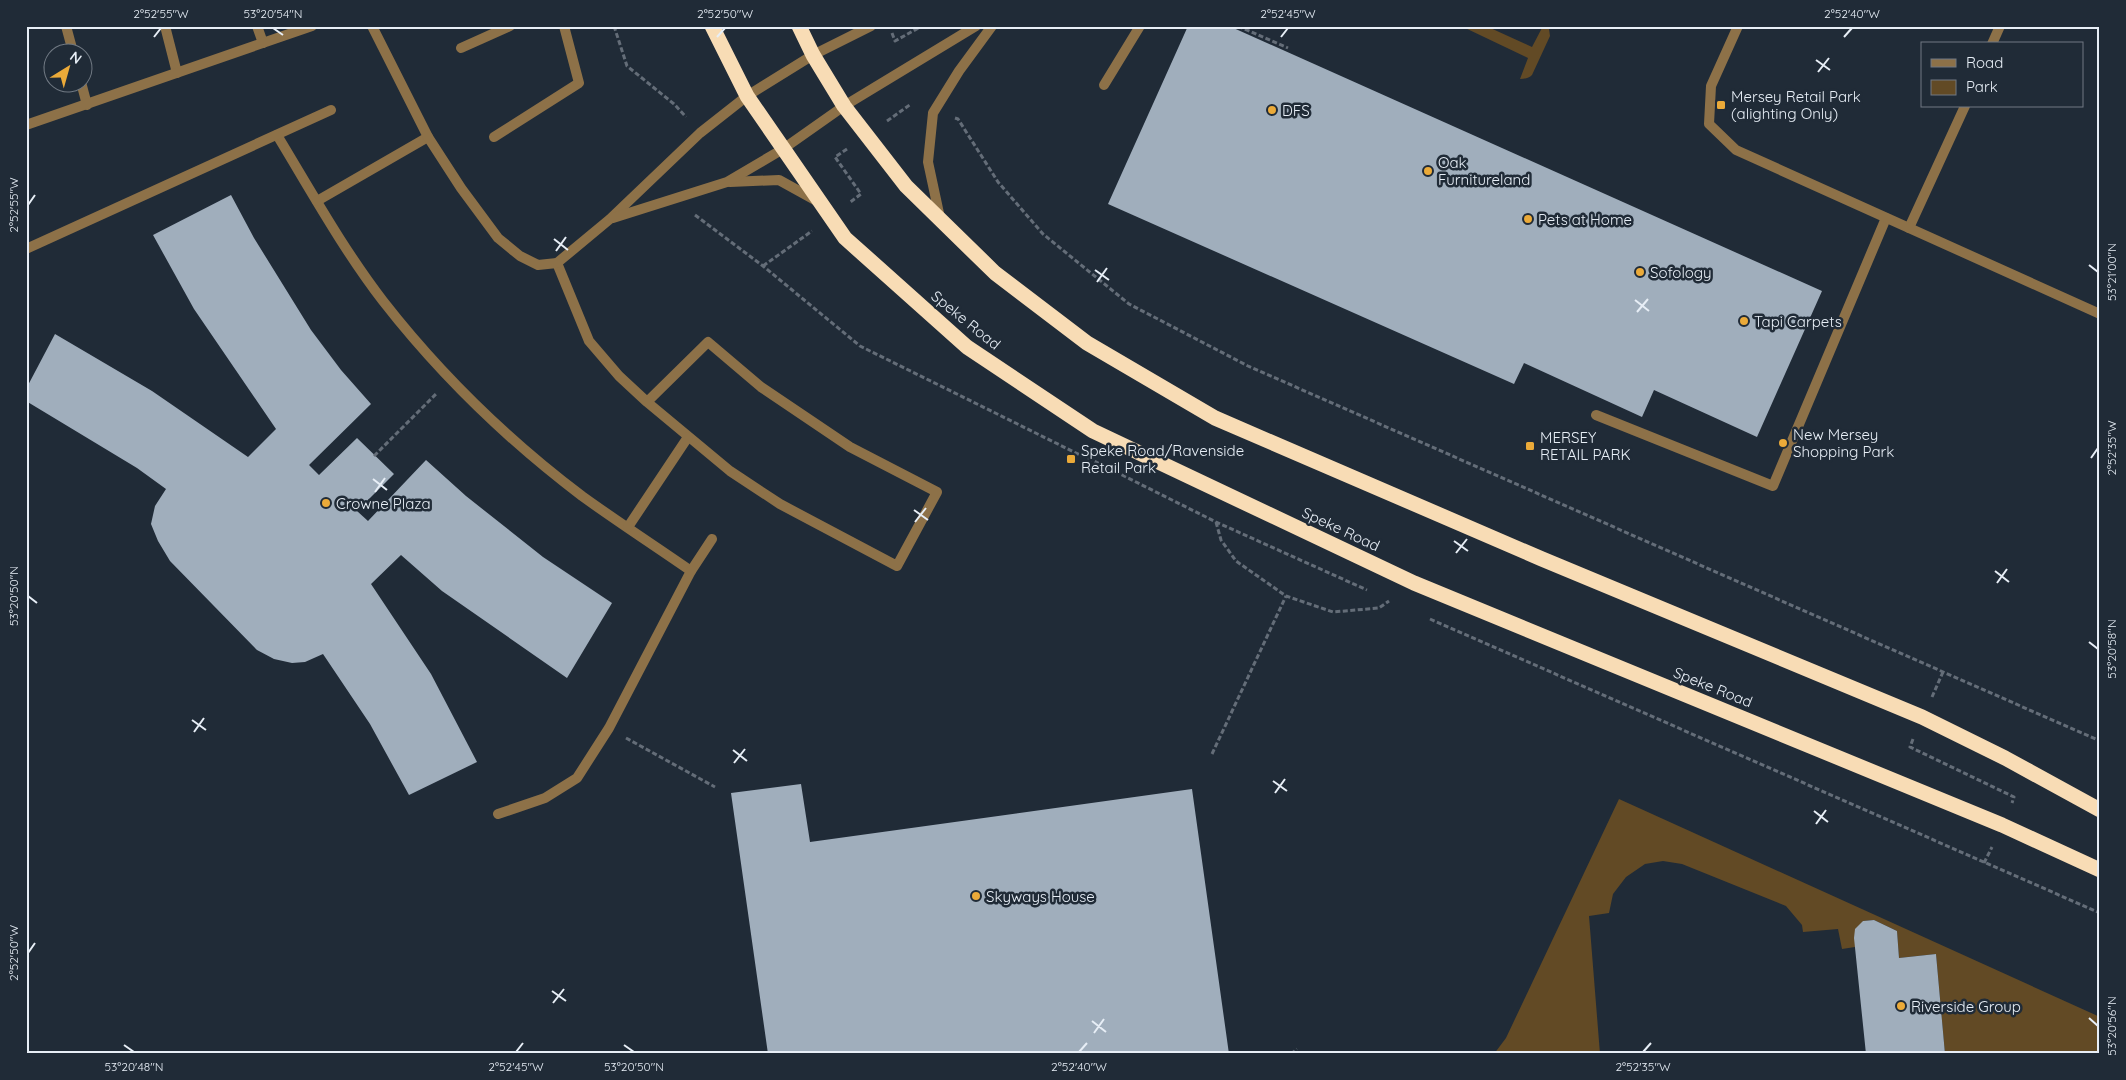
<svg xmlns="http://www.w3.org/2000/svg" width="2126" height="1080" font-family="Quicksand,sans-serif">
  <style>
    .green { fill: #624a25 }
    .building { fill: #a0aebc }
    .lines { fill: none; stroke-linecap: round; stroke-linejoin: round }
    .path { stroke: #646d78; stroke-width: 3; stroke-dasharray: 5 2.5; stroke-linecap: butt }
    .lane { stroke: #8d7148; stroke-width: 10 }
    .street { stroke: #8d7148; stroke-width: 10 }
    .highway { stroke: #f8dcb5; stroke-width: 15 }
    .ticks { fill: none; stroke: #e7eef6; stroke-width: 2 }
    .poi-dot { fill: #ebaa39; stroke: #202b37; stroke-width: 2 }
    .labels { text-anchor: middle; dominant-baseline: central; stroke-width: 5; stroke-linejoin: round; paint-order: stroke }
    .poi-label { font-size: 15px; fill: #e7eef6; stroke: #202b37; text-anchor: start }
    .street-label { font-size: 15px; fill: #e7eef6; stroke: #202b37 }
    .neatline { fill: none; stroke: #e7eef6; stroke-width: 2 }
    .ticks-label { font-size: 12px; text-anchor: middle; fill: #e7eef6 }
  </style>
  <rect width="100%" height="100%" fill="#202b37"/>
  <g class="green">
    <path d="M1461,26h25l46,21 11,-21 6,3 1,7 -18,39c-3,3 -7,4 -12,4l8,-21z"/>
    <path d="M1619,799l481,218v37h-155l-9,-100 -37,4 -2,-27 -23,-11 -11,1 -8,26 -13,2 -4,-20 -35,3 -1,-7 -16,-19 -104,-42 -19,-3 -18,3 -19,13 -13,17 -4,19 -20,3 11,138h-106l12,-16z"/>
  </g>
  <g class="building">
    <path d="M1188,26h41l593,265 -65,146 -103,-47 -12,27 -118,-54 -10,21 -406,-180z"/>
    <path d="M231,195l23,43 57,92 30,40 30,34 -62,61 10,10 38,-37 37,36 -37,37 11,10 58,-61 40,36 77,61 69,46 -45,75 -125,-87 -41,-36 -30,29 60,90 46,88 -68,33 -39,-71 -47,-70 -18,8 -13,1 -18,-4 -17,-9 -87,-89 -12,-20 -7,-17 4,-18 11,-17 -29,-21 -111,-67v-12l29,-55 97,57 96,66 28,-28 -82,-120 -41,-74z"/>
    <path d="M801,784l9,58 382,-53 37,265h-461l-37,-261z"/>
    <path d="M1874,920l23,11 2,27 37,-4 9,100h-79l-12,-116 1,-9 8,-8z"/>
  </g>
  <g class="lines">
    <g class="path">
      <path d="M614,26l13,40 47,38 12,13"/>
      <path d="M1238,26l50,22"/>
      <path d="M892,33l3,8 27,-15"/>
      <path d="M955,118l3,1 40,63 45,52 86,70 119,62 852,375"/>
      <path d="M887,121l24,-17"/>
      <path d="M847,149l-12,8 26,37 -12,9"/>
      <path d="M695,215l68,51 97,80 222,110"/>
      <path d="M763,266l49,-35"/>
      <path d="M374,456l62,-62"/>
      <path d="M1088,458l128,64 151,68"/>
      <path d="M1216,522l5,18 15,21 50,35 47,16 46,-4 10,-7"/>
      <path d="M1430,619l670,294"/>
      <path d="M1932,697l11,-25"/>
      <path d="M626,738l89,49"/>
      <path d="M1913,739l-3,8 104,50 -2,6"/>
      <path d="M1212,754l74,-158"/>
      <path d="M1984,863l8,-16"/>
      <path d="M1291,1054l6,-5"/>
    </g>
    <g class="lane">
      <path d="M66,26l7,26"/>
      <path d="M165,26l12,47"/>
      <path d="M257,26l6,17"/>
      <path d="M1992,44l8,-18"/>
      <path d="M461,48l49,-22"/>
      <path d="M81,82l6,23"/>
      <path d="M1104,85l36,-59"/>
      <path d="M277,135c34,56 66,114 106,166 57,73 125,139 199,195 36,26 73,50 109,75"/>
      <path d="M494,137l85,-54 -15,-57"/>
      <path d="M317,201l111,-64"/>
      <path d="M1909,228l56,-122"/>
      <path d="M26,249l305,-139"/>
      <path d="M557,263l32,78 30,35 28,26 83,69 50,33 117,62 40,-74 -87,-45 -89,-60 -53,-45 -61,60"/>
      <path d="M1596,415l177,71 113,-268"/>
      <path d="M628,527l60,-90"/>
      <path d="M498,814l47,-16 32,-20 32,-50 82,-157 21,-32"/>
    </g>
    <g class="street">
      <path d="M372,26l56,111 33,51 37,50 22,18 18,9 19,-2 53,-44 90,-86 47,-37 66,-41 58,-29"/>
      <path d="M1738,26l-27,60 -2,38 27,26 364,164"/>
      <path d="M26,125l286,-99"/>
      <path d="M730,182l49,-2 38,21"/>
      <path d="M613,218l114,-36 56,-33 61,-43 132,-80"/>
      <path d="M940,218l-12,-56 5,-49 26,-42 33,-45"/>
    </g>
    <g class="highway">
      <path d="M712,26l35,70 98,142 122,109 126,84 321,152 588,242 98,45"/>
      <path d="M799,26l14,29 31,51 62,80 89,87 92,70 128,75 327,141 380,158 83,41 95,52"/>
    </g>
  </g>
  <path class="ticks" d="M273,28l10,7M154,37l7,-9M717,37l8,-9M1281,37l7,-9M1844,37l8,-9M1816,60l14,10M1818,72l11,-14M28,205l7,-10M554,239l14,11M556,251l10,-14M2089,265l9,7M1095,270l14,10M1097,282l10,-14M1635,300l14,11M1637,312l11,-13M2091,458l7,-10M373,479l14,11M375,492l10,-14M914,510l14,10M915,522l11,-14M1454,541l14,10M1456,553l11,-14M1995,571l14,11M1997,583l10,-14M28,596l9,7M2089,642l9,7M192,720l14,10M194,732l10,-14M733,750l14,11M734,763l11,-14M1273,781l14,10M1275,793l10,-14M1814,811l14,11M1816,824l10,-14M28,953l7,-10M552,991l14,10M553,1003l11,-14M2089,1018l9,8M1092,1021l14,11M1094,1033l10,-14M124,1045l10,7M624,1045l10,7M516,1052l7,-9M1079,1052l8,-9M1643,1052l8,-9"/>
  <g class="poi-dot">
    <rect x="1716" y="100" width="10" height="10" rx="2.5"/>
    <circle cx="1272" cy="110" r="5"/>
    <circle cx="1428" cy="171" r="5"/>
    <circle cx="1528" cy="219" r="5"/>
    <circle cx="1640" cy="272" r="5"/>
    <circle cx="1744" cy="321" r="5"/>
    <circle cx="1783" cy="443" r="5"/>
    <rect x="1525" y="441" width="10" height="10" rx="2.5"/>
    <rect x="1066" y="454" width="10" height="10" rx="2.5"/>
    <circle cx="326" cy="503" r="5"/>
    <circle cx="976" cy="896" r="5"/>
    <circle cx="1901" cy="1006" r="5"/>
  </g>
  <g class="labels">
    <g class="poi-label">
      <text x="1731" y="96">Mersey Retail Park<tspan x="1731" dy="17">(alighting Only)</tspan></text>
      <text x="1282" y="110">DFS</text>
      <text x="1438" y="162">Oak<tspan x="1438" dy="17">Furnitureland</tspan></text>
      <text x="1538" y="219">Pets at Home</text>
      <text x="1650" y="272">Sofology</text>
      <text x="1754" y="321">Tapi Carpets</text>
      <text x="1793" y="434">New Mersey<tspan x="1793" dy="17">Shopping Park</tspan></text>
      <text x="1540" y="437">MERSEY<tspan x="1540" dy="17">RETAIL PARK</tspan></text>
      <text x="1081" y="450">Speke Road/Ravenside<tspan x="1081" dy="17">Retail Park</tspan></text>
      <text x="336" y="503">Crowne Plaza</text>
      <text x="986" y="896">Skyways House</text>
      <text x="1911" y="1006">Riverside Group</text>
    </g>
    <g class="street-label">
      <text transform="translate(966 320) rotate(39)">Speke Road</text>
      <text transform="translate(1341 529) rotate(25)">Speke Road</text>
      <text transform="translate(1713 687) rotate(22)">Speke Road</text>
    </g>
  </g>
  <rect width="2126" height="1080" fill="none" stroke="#202b37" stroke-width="55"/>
  <rect x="1921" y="42" width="162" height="65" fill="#202b37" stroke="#707983"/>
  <rect x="1931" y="59" width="25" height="8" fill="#8d7148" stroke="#707983"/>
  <text x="1966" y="68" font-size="15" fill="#e7eef6">Road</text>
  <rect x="1931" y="80" width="25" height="15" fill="#624a25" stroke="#707983"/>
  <text x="1966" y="92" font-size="15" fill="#e7eef6">Park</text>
  <g transform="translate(68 68) rotate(37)"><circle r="24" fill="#202b37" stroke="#707983"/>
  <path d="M0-4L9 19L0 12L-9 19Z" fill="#ebaa39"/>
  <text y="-8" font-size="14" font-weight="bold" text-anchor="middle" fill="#e7eef6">N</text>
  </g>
  <rect x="28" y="28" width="2070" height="1024" class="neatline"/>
  <g class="ticks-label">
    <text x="161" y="18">2°52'55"W</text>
    <text x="273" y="18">53°20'54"N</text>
    <text x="725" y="18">2°52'50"W</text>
    <text x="1288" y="18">2°52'45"W</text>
    <text x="1852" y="18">2°52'40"W</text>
    <text transform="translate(14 205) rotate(-90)" y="4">2°52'55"W</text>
    <text transform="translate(2112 272) rotate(-90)" y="4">53°21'00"N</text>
    <text transform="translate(2112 448) rotate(-90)" y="4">2°52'35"W</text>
    <text transform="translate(14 596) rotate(-90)" y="4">53°20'50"N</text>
    <text transform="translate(2112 649) rotate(-90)" y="4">53°20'58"N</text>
    <text transform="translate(14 953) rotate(-90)" y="4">2°52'50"W</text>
    <text transform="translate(2112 1026) rotate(-90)" y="4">53°20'56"N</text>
    <text x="134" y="1071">53°20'48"N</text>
    <text x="516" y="1071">2°52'45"W</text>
    <text x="634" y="1071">53°20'50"N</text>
    <text x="1079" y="1071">2°52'40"W</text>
    <text x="1643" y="1071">2°52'35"W</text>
  </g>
</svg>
